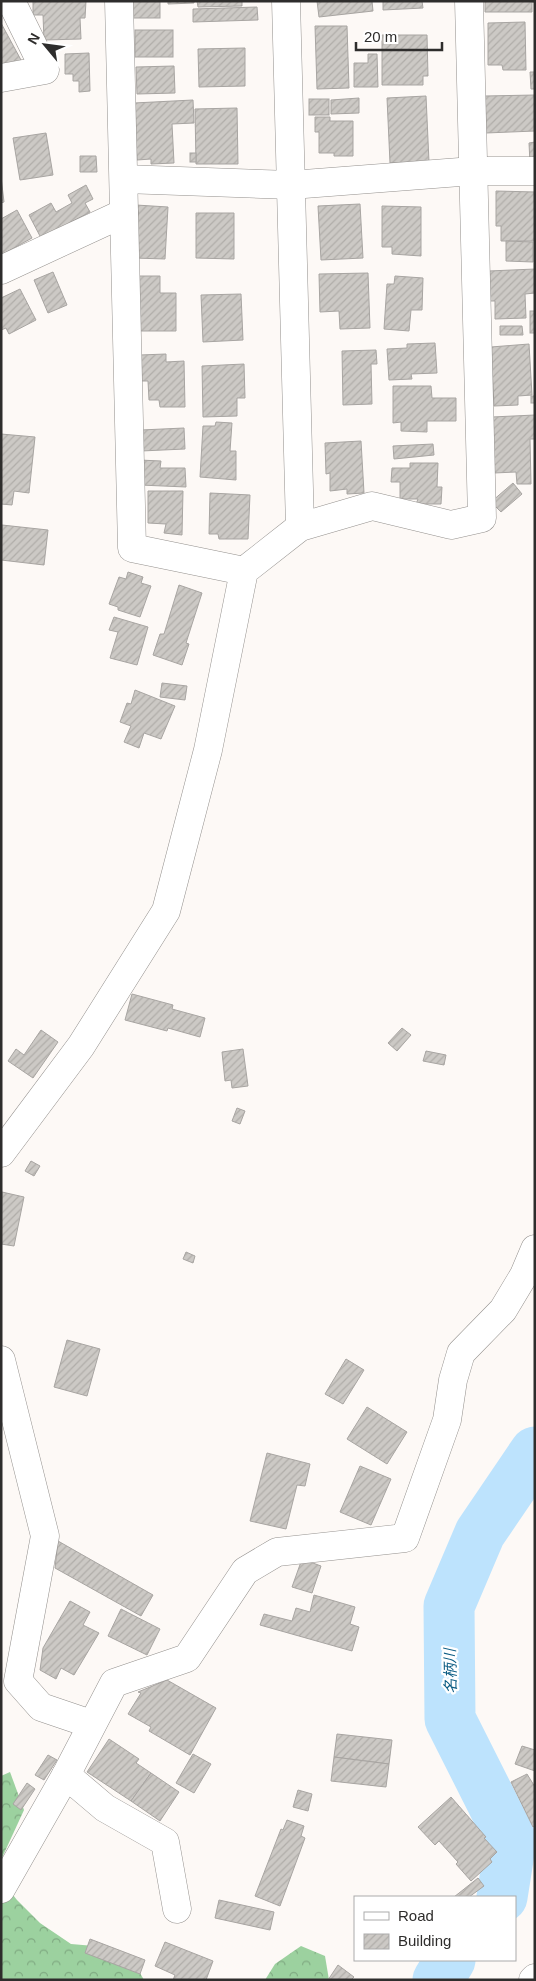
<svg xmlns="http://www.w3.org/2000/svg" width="536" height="1981" font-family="Arial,'Noto Sans JP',sans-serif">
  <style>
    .forest { fill: url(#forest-crowns) }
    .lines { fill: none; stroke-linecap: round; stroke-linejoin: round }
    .river { stroke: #bde3fd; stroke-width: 51 }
    .building { fill: url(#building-hatch); stroke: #a8a5a2 }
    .street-casing { stroke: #94918e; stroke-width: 29 }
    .secondary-casing { stroke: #94918e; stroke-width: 29 }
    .street { stroke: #fff; stroke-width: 28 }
    .secondary { stroke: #fff; stroke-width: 28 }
    .labels { text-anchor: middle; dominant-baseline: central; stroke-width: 4.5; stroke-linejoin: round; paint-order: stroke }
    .water-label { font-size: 15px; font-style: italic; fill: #0b5c83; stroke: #fff }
  </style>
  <defs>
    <pattern id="forest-crowns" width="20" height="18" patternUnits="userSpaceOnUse" patternTransform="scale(1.25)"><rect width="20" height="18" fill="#9cd19f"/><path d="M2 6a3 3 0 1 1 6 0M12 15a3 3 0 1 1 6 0" fill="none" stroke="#80aa82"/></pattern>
    <pattern id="building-hatch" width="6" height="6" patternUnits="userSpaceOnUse" patternTransform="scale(1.25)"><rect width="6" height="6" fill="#ccc9c5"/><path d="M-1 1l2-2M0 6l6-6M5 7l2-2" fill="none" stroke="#b0ada9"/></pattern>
  </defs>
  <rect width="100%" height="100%" fill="#fdf9f6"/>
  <g class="forest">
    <path d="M10,1772l14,38 -23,50v-84z"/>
    <path d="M1,1880l16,20 23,23 31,21 35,3 26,12 12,21h-143z"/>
    <path d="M301,1946l24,10 4,24h-64l10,-16z"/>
  </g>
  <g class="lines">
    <g class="river">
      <path d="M502,1897l9,-57 -61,-121 -1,-113 31,-73 55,-81"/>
      <path d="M438,1980l12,-20"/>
    </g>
  </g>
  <g class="building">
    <path d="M33,1h53l-1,17h-5l1,21 -37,1 -1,-25h-10z"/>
    <rect x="128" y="1" width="32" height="17"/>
    <path d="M168,1h26v2l-26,1z"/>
    <path d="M197,1h45v5l-44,1z"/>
    <path d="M317,1h55l1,10 -54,6z"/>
    <path d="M383,1h39l1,7 -40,2z"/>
    <path d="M485,1h50v1h-3v10h-47z"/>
    <path d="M257,7l1,13 -65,2v-13z"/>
    <path d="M525,22l1,48h-23l-1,-5h-14v-42z"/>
    <path d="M1,23l20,37 -5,10 -15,3z"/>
    <path d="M315,26h32l2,62 -32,1z"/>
    <rect x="135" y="30" width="38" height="27"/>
    <path d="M382,35h45l1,41h-5v9h-41z"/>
    <path d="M245,48v38l-46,1 -1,-38z"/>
    <path d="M89,53l1,38 -11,1v-11h-6v-7h-8v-20z"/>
    <path d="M368,54h9l1,33h-24v-24h14z"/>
    <path d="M174,66l1,27 -38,1 -1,-27z"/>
    <path d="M530,72h5v17h-4z"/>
    <path d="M535,95v36l-49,2 -1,-37z"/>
    <path d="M426,96l3,66 -39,1 -3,-65z"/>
    <path d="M359,98v15l-28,1v-14z"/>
    <rect x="309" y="99" width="20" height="16"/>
    <path d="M193,100l1,23 -22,1 2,39 -23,1v-5l-14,1 -3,-57z"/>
    <path d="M237,108l1,56h-42l-1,-55z"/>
    <path d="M315,117h15v4h23v35h-19v-3h-15v-21h-4z"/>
    <path d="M46,133l7,42 -33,5 -7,-42z"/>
    <path d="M535,142v21h-5l-1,-20z"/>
    <rect x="190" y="153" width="6" height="9"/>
    <path d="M80,156h16l1,16h-17z"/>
    <path d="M1,177l3,25 -3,1z"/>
    <path d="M86,185l7,14 -8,4 5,9 -49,26 -12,-23 22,-12 5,9 16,-9 -4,-8z"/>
    <path d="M496,191l39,1v49h-34v-15h-5z"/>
    <path d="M360,204l3,54 -42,2 -3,-54z"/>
    <path d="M136,205l32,2 -3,52 -31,-1z"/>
    <path d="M382,206l39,1v49l-29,-2v-7h-10z"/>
    <path d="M17,210l15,28 -31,17v-36z"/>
    <path d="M196,213h38v46l-38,-1z"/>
    <path d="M506,241l27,1v20l-27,-1z"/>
    <path d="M535,269v24l-10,1 1,24 -31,1v-18h-5l-1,-30z"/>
    <path d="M53,272l14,33 -19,8 -14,-33z"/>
    <path d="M368,273l2,55 -30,1 -1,-18 -19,1 -1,-38z"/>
    <path d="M137,276h23v17h16v38h-39z"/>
    <path d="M395,276l28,2 -1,32h-11l-2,21 -25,-2 3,-45h7z"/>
    <path d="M20,289l16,31 -27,14 -3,-6 -5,2v-32z"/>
    <path d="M241,294l2,46 -40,2 -2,-47z"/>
    <rect x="530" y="311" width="5" height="22"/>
    <path d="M500,326h22l1,9h-23z"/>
    <path d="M435,343l2,30 -26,1 1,5 -23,1 -2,-31 20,-1v-4z"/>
    <path d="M529,344l3,51 -14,1v9l-24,1 -3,-59z"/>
    <path d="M376,350l1,14h-6l1,40 -29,1 -1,-54z"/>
    <path d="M166,354v8l18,-1 1,46h-25l-1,-7h-10l-1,-19h-7l-1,-26z"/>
    <path d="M244,364l1,34h-8v18l-34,1 -1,-51z"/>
    <path d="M393,386h38l1,12h24v23h-29v11l-26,-1v-9l-8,1z"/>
    <rect x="531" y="396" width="4" height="7"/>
    <path d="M535,415v24h-5l1,45h-14l-1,-12 -22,1 -2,-56z"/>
    <path d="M216,422l16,1 -2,28h6v29l-36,-3 3,-51h12z"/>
    <path d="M184,428l1,21 -44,2v-21z"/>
    <path d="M1,434l34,3 -6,56 -15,-2 -2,14 -11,-1z"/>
    <path d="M361,441l3,52 -17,1v-5l-17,2v-18l-4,1 -1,-31z"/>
    <path d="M433,444l1,11 -40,4 -1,-13z"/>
    <path d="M139,460l22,1 -1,7h25l1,19 -46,-2z"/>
    <path d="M410,463h28l-1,24h5l-1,17h-25l2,-5h-18v-17h-9l1,-14h18z"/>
    <path d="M513,483l9,11 -21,18 -10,-10z"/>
    <path d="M148,491h35l-1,44 -18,-2 2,-9 -18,-1z"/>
    <path d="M210,493l40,2 -2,44h-29l-1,-5h-9z"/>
    <path d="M2,525l46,5 -4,35 -43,-5z"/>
    <path d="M128,572l15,5 -2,6 10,3 -11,31 -22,-7v-3l-9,-3 10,-27 7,2z"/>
    <path d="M179,585l23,8 -16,50 3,1 -7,21 -29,-10 7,-21h4z"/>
    <path d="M114,617l34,10 -11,38 -27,-7 8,-26 -9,-2z"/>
    <path d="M162,683l25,3 -2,14 -25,-3z"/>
    <path d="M135,690l40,16 -14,33 -17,-6 -5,15 -15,-6 7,-16 -11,-4 7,-19 4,1z"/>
    <path d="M132,994l41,11 -1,4 33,9 -5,19 -32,-9 -1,3 -42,-11z"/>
    <path d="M402,1028l9,7 -14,16 -9,-8z"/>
    <path d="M41,1030l17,12 -25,36 -25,-17 8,-12 8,6z"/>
    <path d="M243,1049l5,37 -16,2 -1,-8 -6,1 -3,-29z"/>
    <path d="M426,1051l20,4 -2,10 -21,-4z"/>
    <path d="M237,1108l8,3 -5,13 -8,-3z"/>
    <path d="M31,1161l9,5 -6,10 -9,-5z"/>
    <path d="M2,1192l22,5 -10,49 -13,-2z"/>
    <path d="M186,1252l9,4 -2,7 -10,-4z"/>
    <path d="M67,1340l33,9 -13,47 -33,-9z"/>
    <path d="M346,1359l18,11 -21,34 -18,-10z"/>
    <path d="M367,1407l40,25 -20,32 -40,-25z"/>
    <path d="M267,1453l43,11 -5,22 -8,-1 -11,44 -36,-8z"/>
    <path d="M360,1466l31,13 -20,46 -31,-13z"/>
    <path d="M58,1541l95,54 -12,21 -86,-48z"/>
    <path d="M302,1559l19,7 -9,27 -20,-6z"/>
    <path d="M314,1595l41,12 -5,17 9,3 -7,24 -92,-26 4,-11 28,7 4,-13 14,4z"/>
    <path d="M70,1601l20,11 -7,13 16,8 -25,42 -13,-7 -5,11 -16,-9 3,-22z"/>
    <path d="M121,1609l39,20 -13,26 -39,-19z"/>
    <path d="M167,1680l49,28 -26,47 -41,-24 2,-4 -23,-13 13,-21 -3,-1z"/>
    <path d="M337,1734l55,6 -3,24 -55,-7z"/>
    <path d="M109,1739l30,20 -3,4 15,10 -20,28 -44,-29z"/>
    <path d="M522,1746l13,4v21l-20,-7z"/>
    <path d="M193,1754l18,10 -17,29 -18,-10z"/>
    <path d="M48,1755l9,5 -13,20 -9,-5z"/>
    <path d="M334,1757l55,7 -3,23 -55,-6z"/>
    <path d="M151,1773l28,19 -19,29 -29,-20z"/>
    <path d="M527,1774l8,13v39l-2,1 -22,-45z"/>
    <path d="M27,1783l8,6 -14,21 -8,-6z"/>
    <path d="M298,1790l14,4 -4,17 -15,-4z"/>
    <path d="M451,1797l35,40 -2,1 13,14 -7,7 2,3 -21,19 -15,-17 2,-2 -19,-21 -4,4 -17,-18z"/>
    <path d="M287,1820l17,6 -3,10 4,2 -25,68 -25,-10 26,-67 2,1z"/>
    <path d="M478,1878l6,8 -15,11h-15z"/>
    <path d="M219,1900l55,12 -4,18 -55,-12z"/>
    <path d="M90,1939l55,21 -5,14 -55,-21z"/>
    <path d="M165,1942l48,19 -7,19h-33l2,-5 -20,-9z"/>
    <path d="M338,1965l16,12 -3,3h-23z"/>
  </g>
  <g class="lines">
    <defs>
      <g id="street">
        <path d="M119,1l13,547 112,23"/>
        <path d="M1,78l44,-8 -34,-69"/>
        <path d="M124,179l167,6 182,-14h62"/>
        <path d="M1,270l123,-57"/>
        <path d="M1,1153l80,-107 85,-135 42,-161 36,-179 56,-44 72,-21 79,19 31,-7 -13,-517"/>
        <path d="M1,1360l44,176 -27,145 23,26 50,17"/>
        <path d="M66,1775l39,33 60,34 12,67"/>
        <path d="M1,1889l65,-114 48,-92 73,-25 58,-87 32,-19 128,-14 42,-118 6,-40 8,-27 42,-43 21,-35 11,-26"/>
      </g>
      <g id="secondary">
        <path d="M286,1l14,526"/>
        <path d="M533,1980l2,-2"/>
      </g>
    </defs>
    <use href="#street" class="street-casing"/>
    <use href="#secondary" class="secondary-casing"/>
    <use href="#street" class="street"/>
    <use href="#secondary" class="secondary"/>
  </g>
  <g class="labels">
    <g class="water-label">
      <text transform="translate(450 1671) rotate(-91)">名柄川</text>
    </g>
  </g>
  <rect width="536" height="1981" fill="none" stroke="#2e2d2c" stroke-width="5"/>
  <rect x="354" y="1896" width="162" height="65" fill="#ffffff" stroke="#ababab"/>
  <rect x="364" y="1912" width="25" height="8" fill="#ffffff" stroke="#ababab"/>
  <text x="398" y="1921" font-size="15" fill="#2e2d2c">Road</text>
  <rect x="364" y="1934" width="25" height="15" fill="url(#building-hatch)" stroke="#ababab"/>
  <text x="398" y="1946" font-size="15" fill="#2e2d2c">Building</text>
  <g transform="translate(45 45) rotate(299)" stroke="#ffffff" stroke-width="4" paint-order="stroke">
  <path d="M0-4L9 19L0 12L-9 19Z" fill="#2e2d2c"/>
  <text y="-8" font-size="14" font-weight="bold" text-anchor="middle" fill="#2e2d2c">N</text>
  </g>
  <path d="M356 42v8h86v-8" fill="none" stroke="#2e2d2c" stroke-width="2.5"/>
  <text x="364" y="42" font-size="15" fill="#2e2d2c" stroke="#ffffff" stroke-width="4" paint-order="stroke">20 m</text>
</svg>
